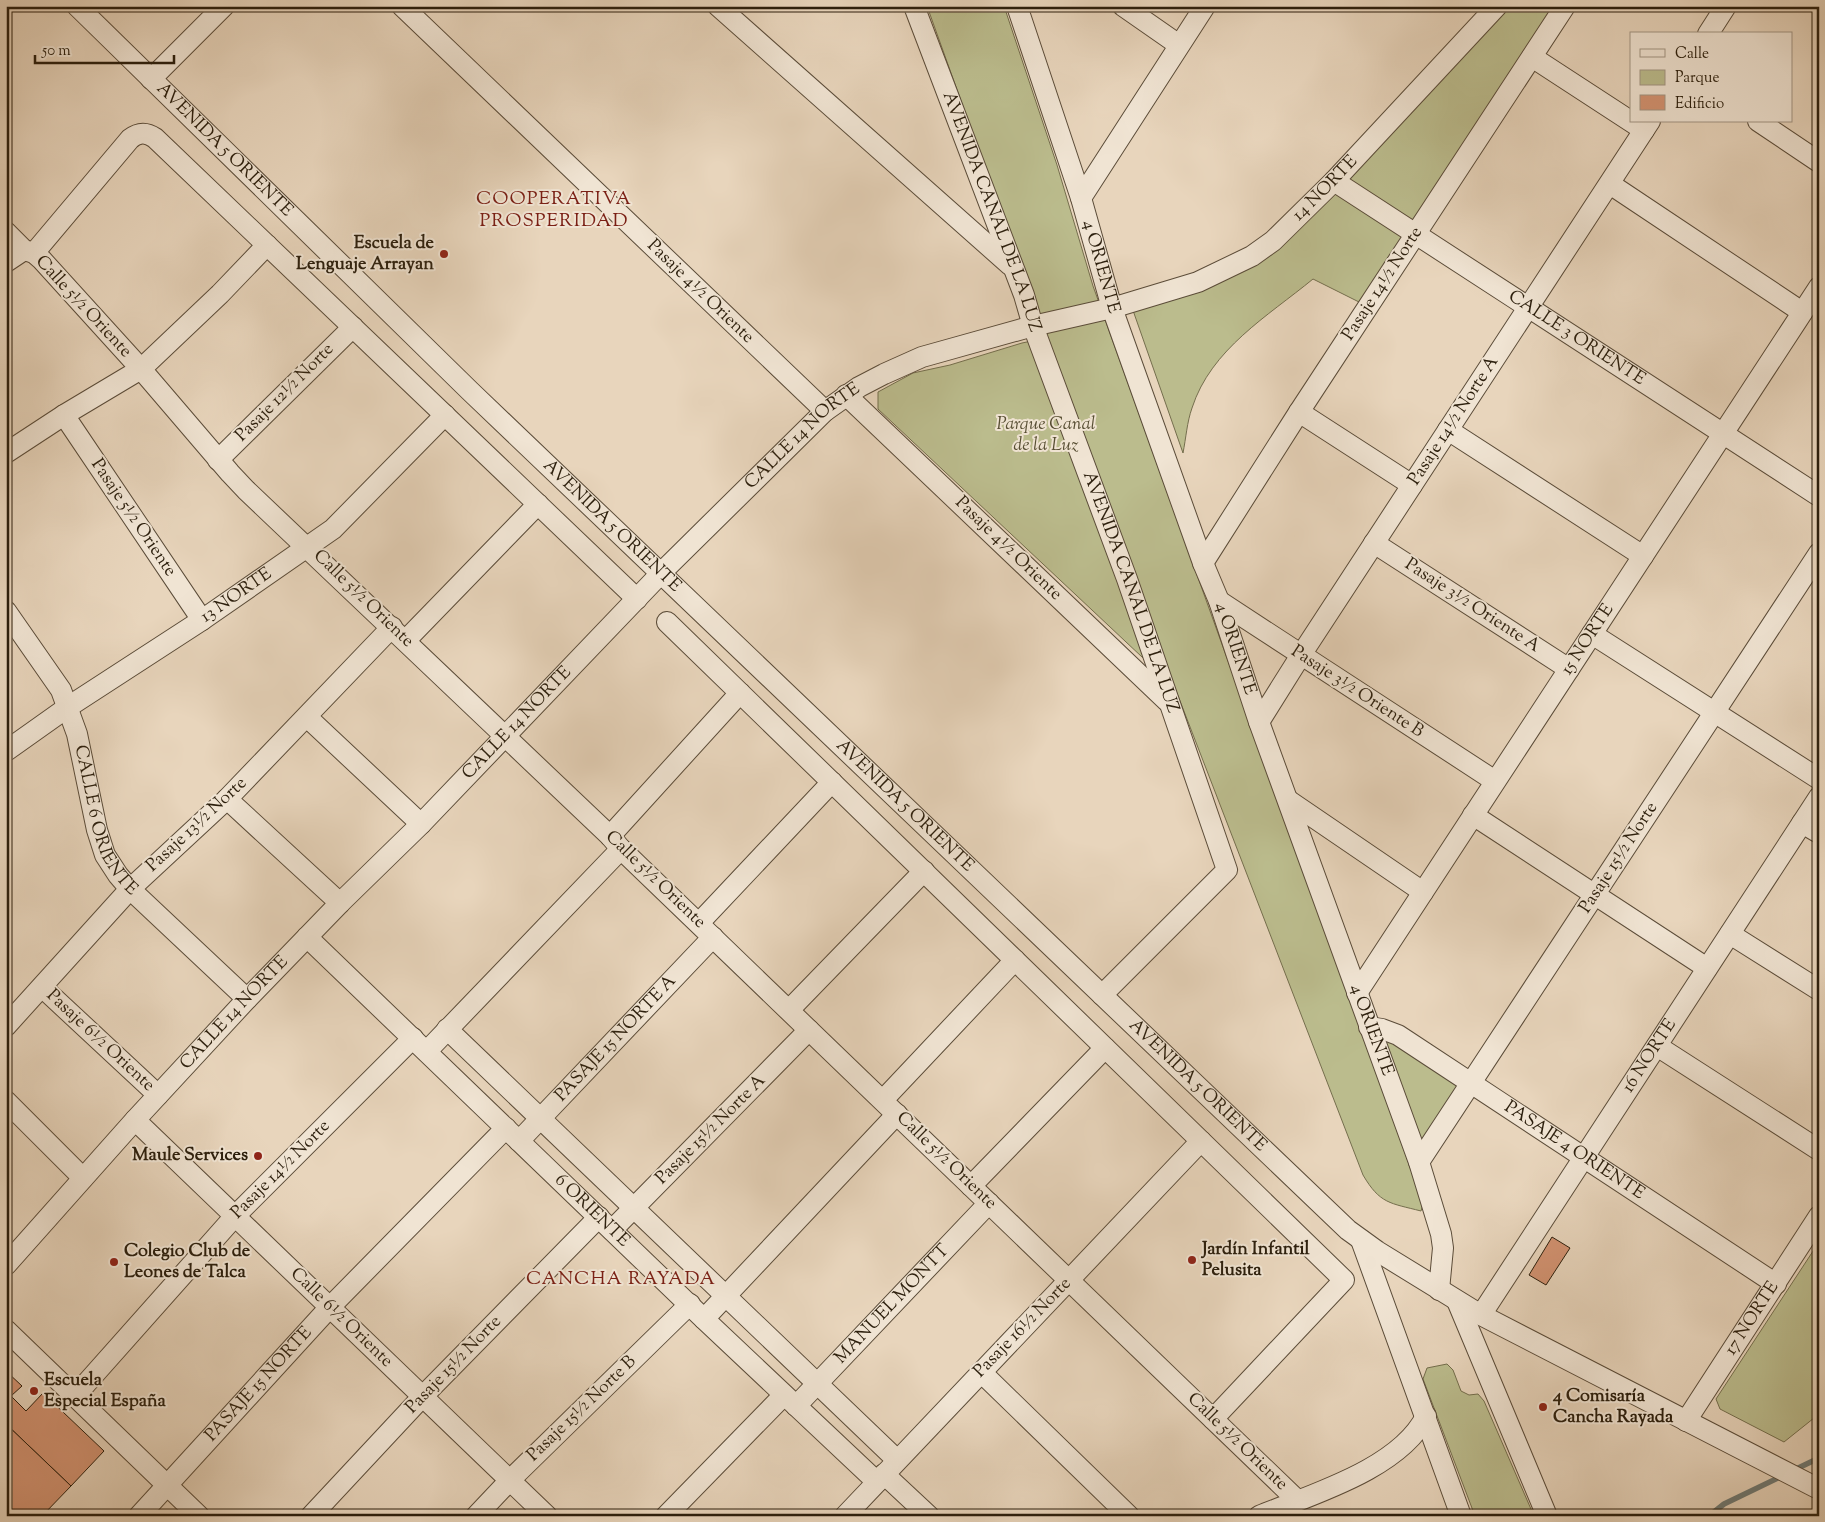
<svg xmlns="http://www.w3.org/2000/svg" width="1825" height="1522" font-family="'Sorts Mill Goudy',serif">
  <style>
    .green { fill: #bbbc8d; stroke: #746e4d }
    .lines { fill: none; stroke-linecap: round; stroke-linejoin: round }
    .stream { stroke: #6f7a75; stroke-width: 5.5 }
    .building { fill: #d39372; stroke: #2c1f0d }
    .minor-casing { stroke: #5b4c39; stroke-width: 22 }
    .minor { stroke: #f0e4d3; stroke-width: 20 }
    .poi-dot { fill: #8f2418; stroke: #f0e4d3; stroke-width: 2 }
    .labels { text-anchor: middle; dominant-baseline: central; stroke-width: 4; stroke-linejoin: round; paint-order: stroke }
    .street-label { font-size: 18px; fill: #2c1f0d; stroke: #f0e4d3 }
    .poi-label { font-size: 18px; font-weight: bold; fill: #2c1f0d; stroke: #f0e4d3; text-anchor: start }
    .park-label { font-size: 18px; font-style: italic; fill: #574e33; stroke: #f0e4d3 }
    .neighbourhood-label { font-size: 19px; letter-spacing: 1px; fill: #7a1f14; stroke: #f0e4d3 }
  </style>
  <rect width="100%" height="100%" fill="#e8d5bc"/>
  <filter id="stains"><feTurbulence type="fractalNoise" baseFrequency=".004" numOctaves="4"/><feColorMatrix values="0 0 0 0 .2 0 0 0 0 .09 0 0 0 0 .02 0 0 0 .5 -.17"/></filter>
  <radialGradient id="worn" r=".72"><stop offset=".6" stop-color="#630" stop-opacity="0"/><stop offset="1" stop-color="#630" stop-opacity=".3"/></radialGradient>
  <g class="green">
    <path d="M927,6h77l53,159 36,121 301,836 29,82 -2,7c-31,-8 -41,-7 -58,-36l-188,-487 -297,-279v-17l35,-19 37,-8 72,-22 24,-5z"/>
    <path d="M1503,6h57l-193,300 -54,-27c-45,37 -102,70 -121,129 -5,14 -6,30 -9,45l-54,-154 130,-40z"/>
    <path d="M1388,1038l71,46 -39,61 -36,-101z"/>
    <path d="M1819,1242v172l-35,28 -64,-33 -4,-10z"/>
    <path d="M1447,1364l6,6 8,21 8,4 9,-1 6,7 50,115h-59l-52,-137 4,-11z"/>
  </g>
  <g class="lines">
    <g class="stream">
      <path d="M1792,1471l27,-13"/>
      <path d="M1709,1516l15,-12 60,-29"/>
    </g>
  </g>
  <g class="building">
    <path d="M1552,1237l18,11 -24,37 -17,-10z"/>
    <path d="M6,1371l16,15 -11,10 15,15 17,-18 61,58 -33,35 -65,-62z"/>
    <path d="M6,1424l65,62 -29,30h-23l-13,-12z"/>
  </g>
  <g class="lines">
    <defs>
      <g id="minor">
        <path id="s1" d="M77,6l393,385 878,839 29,21 104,64 338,174"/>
        <path d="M402,6l423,405"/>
        <path d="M718,6l292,259"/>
        <path id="s2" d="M914,6l110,289 9,31 94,253 100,291 -125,125"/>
        <path id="s3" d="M1017,6l64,192 31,110 91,255 16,38 40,121 160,440 22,72 2,14 -4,42"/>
        <path d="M1123,6l56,39"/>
        <path d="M1708,34l18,-28"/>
        <path d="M1532,57l112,73"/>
        <path d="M151,79l73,-73"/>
        <path d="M1758,121l61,41"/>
        <path id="s4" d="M1334,181l485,315"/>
        <path d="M1610,184l192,128"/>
        <path d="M1081,198l124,-192"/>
        <path d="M6,232l18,18 10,3 8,7 99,109 89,104 16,17 364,346 11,13 676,651"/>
        <path d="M34,253l96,-114c9,-7 16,-7 25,-1l482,461"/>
        <path d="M6,262l18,-12"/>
        <path d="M846,395l321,306"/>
        <path d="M1299,412l113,73"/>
        <path d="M64,415l138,205"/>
        <path d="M1448,430l195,126"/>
        <path d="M6,453l58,-38 77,-46 79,-75 47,-49"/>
        <path d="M218,460l135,-133"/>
        <path d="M1374,543l195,126"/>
        <path d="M1203,563l96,-151 266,-406"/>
        <path d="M1219,601l276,180"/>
        <path id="s5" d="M6,611l55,79 16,44 20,96 8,25 13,20 12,14 117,110"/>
        <path d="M667,622l677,658 -131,139"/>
        <path d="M1592,634l227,145"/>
        <path d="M406,640l132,-136"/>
        <path d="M307,717l114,107"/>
        <path d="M1259,722l42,-67 349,-534"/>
        <path id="s6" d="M6,751l62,-44 134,-87 131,-91 112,-114"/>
        <path d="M227,799l113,104"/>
        <path d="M1288,800l135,92"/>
        <path d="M1473,815l234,153"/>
        <path d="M1802,823l17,10"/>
        <path d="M610,836l130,-143"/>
        <path d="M699,923l133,-141"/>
        <path d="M1730,934l89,56"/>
        <path id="s7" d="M307,937l397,382 173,163"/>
        <path d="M42,987l116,108"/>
        <path id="s8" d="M1357,993l462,-706"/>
        <path d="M789,1010l135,-139"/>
        <path d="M6,1026l124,-137 97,-90 165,-172"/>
        <path id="s9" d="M1369,1027l13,2 16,6 378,249"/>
        <path d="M447,1029l450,431"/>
        <path d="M1657,1046l162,104"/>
        <path d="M427,1051l194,-202"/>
        <path d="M883,1100l132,-140"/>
        <path d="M6,1101l77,77"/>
        <path d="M135,1120l412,396"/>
        <path id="s10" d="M519,1141l194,-204"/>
        <path d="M1419,1162l400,-609"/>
        <path d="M971,1186l134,-138"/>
        <path d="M612,1230l197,-200"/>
        <path d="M1361,1240l100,276"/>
        <path id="s11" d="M6,1265l129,-145 112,-121 93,-96 81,-79 247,-258 157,-155 34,-24 25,-13 38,-17 111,-31 79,-18 86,-26 54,-26 21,-15 61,-60 163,-175"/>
        <path d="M1457,1301l90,215"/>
        <path id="s12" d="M1481,1315l338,-518"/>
        <path d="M704,1319l193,-205"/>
        <path d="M6,1330l193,186"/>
        <path d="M981,1372l148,144"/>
        <path d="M75,1396l160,-180 178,-178"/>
        <path id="s13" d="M796,1406l193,-203"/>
        <path id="s14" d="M1686,1421l133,-205"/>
        <path d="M884,1474l45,42"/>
        <path id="s15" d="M139,1516l191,-209 176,-179"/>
        <path d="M311,1516l112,-120 176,-179"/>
        <path d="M476,1516l34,-36 180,-176"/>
        <path d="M666,1516l118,-121"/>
        <path d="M845,1516l356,-375"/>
        <path d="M1259,1516c51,-21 141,-47 167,-100"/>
      </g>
    </defs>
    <use href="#minor" class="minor-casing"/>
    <use href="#minor" class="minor"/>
  </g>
  <g class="poi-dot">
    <circle cx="444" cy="254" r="5"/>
    <circle cx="258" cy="1156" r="5"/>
    <circle cx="1192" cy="1260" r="5"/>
    <circle cx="114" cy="1262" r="5"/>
    <circle cx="34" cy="1391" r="5"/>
    <circle cx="1543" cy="1407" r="5"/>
  </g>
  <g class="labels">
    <g class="street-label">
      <text stroke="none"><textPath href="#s1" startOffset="206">AVENIDA 5 ORIENTE</textPath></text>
      <text stroke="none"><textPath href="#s11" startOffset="1741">14 NORTE</textPath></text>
      <text stroke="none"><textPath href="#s2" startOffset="220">AVENIDA CANAL DE LA LUZ</textPath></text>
      <text stroke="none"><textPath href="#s3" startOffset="274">4 ORIENTE</textPath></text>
      <text transform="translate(1383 284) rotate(-57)">Pasaje 14½ Norte</text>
      <text transform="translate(700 292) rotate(44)">Pasaje 4½ Oriente</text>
      <text transform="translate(83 307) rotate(47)">Calle 5½ Oriente</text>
      <text stroke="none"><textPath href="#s4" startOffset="289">CALLE 3 ORIENTE</textPath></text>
      <text transform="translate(285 393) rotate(-45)">Pasaje 12½ Norte</text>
      <text transform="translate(1454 421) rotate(-57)">Pasaje 14½ Norte A</text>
      <text stroke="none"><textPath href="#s11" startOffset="1150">CALLE 14 NORTE</textPath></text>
      <text transform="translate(133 518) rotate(56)">Pasaje 5½ Oriente</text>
      <text stroke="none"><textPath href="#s1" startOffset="746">AVENIDA 5 ORIENTE</textPath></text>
      <text transform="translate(1008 549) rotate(44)">Pasaje 4½ Oriente</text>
      <text stroke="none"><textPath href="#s2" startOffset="625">AVENIDA CANAL DE LA LUZ</textPath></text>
      <text stroke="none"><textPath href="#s6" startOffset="278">13 NORTE</textPath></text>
      <text transform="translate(363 599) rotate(44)">Calle 5½ Oriente</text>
      <text transform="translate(1472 606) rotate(33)">Pasaje 3½ Oriente A</text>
      <text stroke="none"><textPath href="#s8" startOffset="422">15 NORTE</textPath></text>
      <text stroke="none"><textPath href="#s3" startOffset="679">4 ORIENTE</textPath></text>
      <text transform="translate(1357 692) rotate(33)">Pasaje 3½ Oriente B</text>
      <text stroke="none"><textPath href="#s11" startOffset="745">CALLE 14 NORTE</textPath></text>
      <text stroke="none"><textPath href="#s1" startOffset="1151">AVENIDA 5 ORIENTE</textPath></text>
      <text stroke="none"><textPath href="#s5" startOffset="235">CALLE 6 ORIENTE</textPath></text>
      <text transform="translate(197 825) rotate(-43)">Pasaje 13½ Norte</text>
      <text transform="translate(1619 858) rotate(-57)">Pasaje 15½ Norte</text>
      <text transform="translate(655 880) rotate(44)">Calle 5½ Oriente</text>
      <text stroke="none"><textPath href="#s11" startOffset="340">CALLE 14 NORTE</textPath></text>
      <text stroke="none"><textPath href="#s3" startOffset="1084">4 ORIENTE</textPath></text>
      <text stroke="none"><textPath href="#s10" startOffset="141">PASAJE 15 NORTE A</textPath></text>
      <text transform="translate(100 1041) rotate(43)">Pasaje 6½ Oriente</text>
      <text stroke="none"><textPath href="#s12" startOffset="309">16 NORTE</textPath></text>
      <text stroke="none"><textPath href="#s1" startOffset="1556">AVENIDA 5 ORIENTE</textPath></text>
      <text transform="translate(711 1130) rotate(-45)">Pasaje 15½ Norte A</text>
      <text stroke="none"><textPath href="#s9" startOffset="241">PASAJE 4 ORIENTE</textPath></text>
      <text transform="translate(946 1161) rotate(44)">Calle 5½ Oriente</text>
      <text transform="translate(281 1170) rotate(-45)">Pasaje 14½ Norte</text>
      <text stroke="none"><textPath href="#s7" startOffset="395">6 ORIENTE</textPath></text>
      <text stroke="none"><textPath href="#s13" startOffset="140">MANUEL MONTT</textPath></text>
      <text transform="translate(341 1318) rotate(44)">Calle 6½ Oriente</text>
      <text stroke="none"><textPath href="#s14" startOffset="122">17 NORTE</textPath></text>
      <text transform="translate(1023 1328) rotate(-46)">Pasaje 16½ Norte</text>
      <text transform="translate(454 1365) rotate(-46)">Pasaje 15½ Norte</text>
      <text stroke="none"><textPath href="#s15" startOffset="178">PASAJE 15 NORTE</textPath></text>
      <text transform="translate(582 1409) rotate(-44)">Pasaje 15½ Norte B</text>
      <text transform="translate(1237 1442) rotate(44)">Calle 5½ Oriente</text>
    </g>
    <g class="poi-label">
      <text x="434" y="244" text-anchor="end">Escuela de<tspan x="434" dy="21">Lenguaje Arrayan</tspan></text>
      <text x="248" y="1156" text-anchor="end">Maule Services</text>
      <text x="1202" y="1250">Jardín Infantil<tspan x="1202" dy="21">Pelusita</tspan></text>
      <text x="124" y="1252">Colegio Club de<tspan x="124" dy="21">Leones de Talca</tspan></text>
      <text x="44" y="1381">Escuela<tspan x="44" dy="21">Especial España</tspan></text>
      <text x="1553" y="1397">4 Comisaría<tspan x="1553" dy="21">Cancha Rayada</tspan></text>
    </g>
    <g class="park-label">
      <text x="1046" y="425">Parque Canal<tspan x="1046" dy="21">de la Luz</tspan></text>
    </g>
    <g class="neighbourhood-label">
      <text x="554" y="199">COOPERATIVA<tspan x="554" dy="22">PROSPERIDAD</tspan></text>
      <text x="621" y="1279">CANCHA RAYADA</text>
    </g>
  </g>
  <rect width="1825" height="1522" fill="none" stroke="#e8d5bc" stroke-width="25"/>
  <rect x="8" y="8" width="1810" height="1507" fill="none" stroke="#2c1f0d" stroke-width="2.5"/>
  <rect x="12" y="12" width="1800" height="1497" fill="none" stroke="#2c1f0d"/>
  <rect x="1630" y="32" width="162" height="90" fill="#f0e4d3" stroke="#a29584"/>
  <rect x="1640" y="49" width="25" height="8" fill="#f0e4d3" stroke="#a29584"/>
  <text x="1675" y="58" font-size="15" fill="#2c1f0d">Calle</text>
  <rect x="1640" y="70" width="25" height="15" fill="#bbbc8d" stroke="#a29584"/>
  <text x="1675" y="82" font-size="15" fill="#2c1f0d">Parque</text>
  <rect x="1640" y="95" width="25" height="15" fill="#d39372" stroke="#a29584"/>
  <text x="1675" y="108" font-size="15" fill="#2c1f0d">Edificio</text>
  <path d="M35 55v8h139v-8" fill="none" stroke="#2c1f0d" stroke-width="2.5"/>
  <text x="42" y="55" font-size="15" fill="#2c1f0d" stroke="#f0e4d3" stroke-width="4" paint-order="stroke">50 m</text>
  <rect width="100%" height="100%" filter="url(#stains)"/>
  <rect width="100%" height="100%" fill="url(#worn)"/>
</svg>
